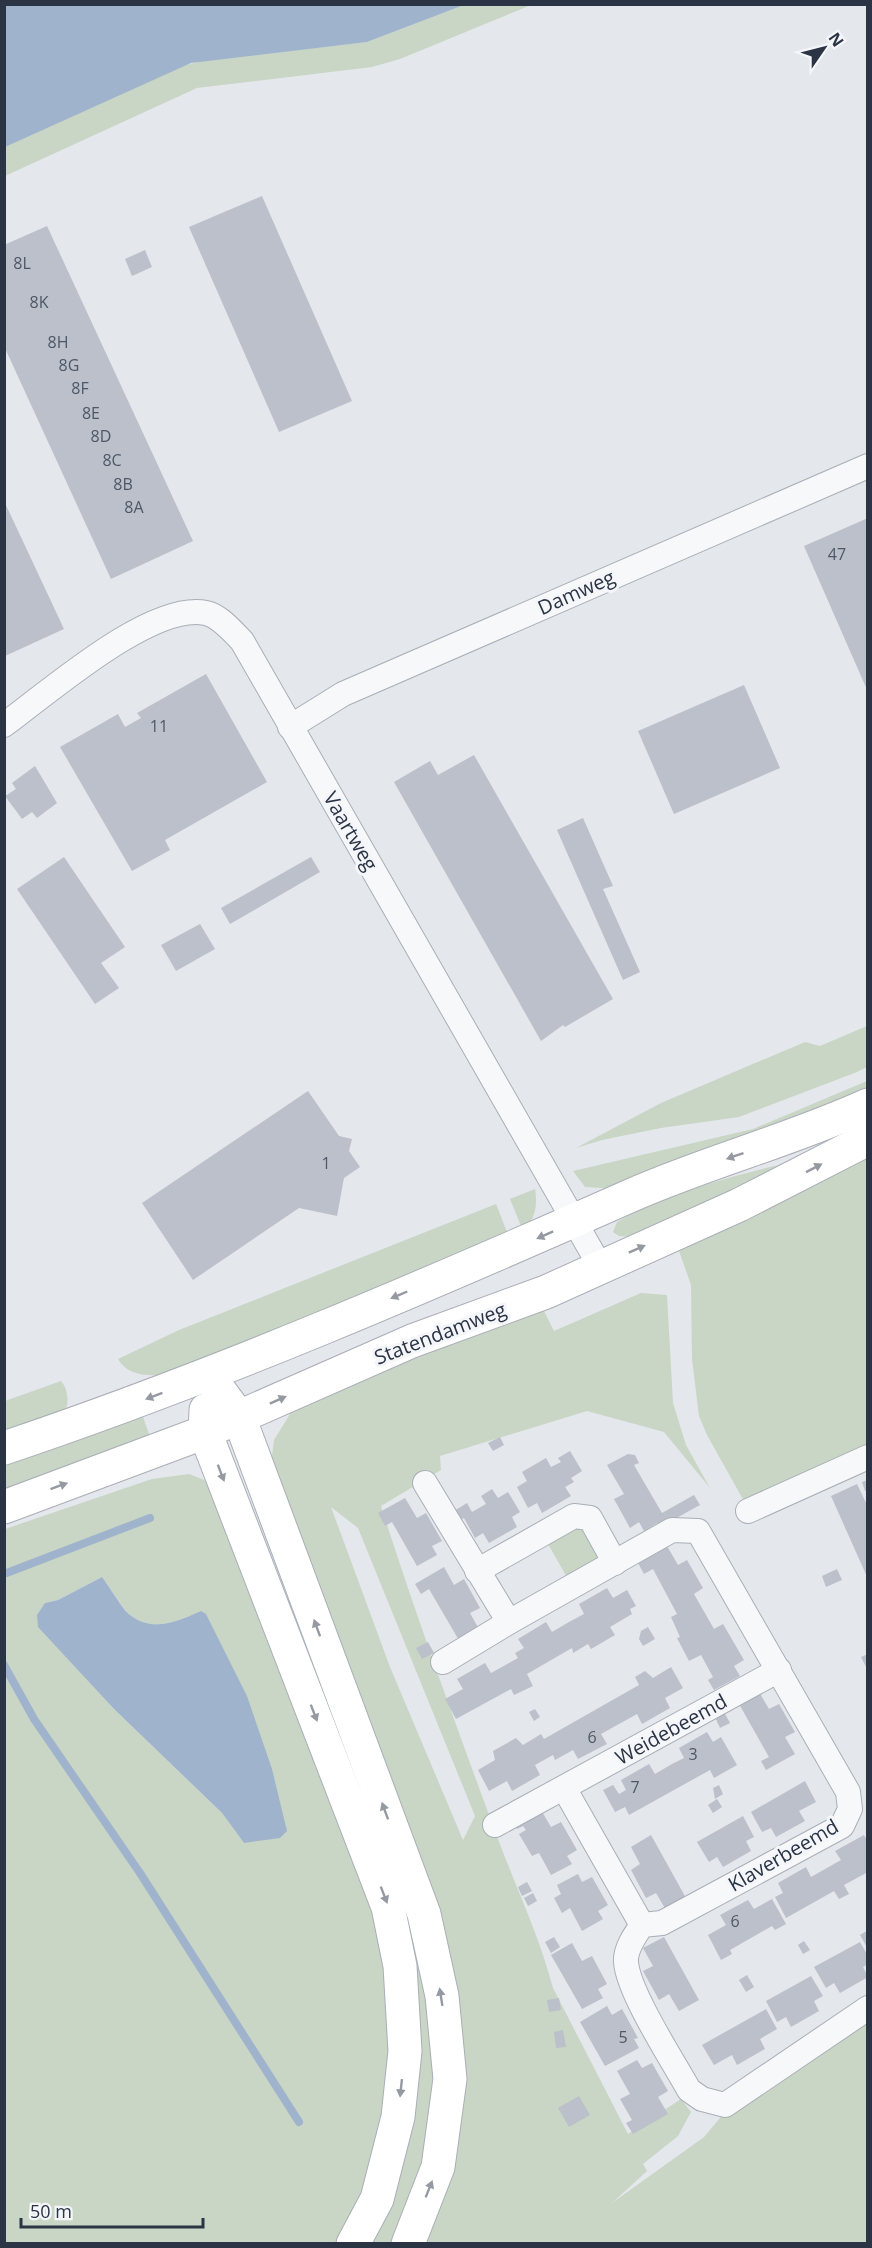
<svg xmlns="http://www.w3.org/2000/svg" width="872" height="2248" font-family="'Open Sans',sans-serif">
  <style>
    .green { fill: #c9d6c5; fill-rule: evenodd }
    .water { fill: #9fb4cc }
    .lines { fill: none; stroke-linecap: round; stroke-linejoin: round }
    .stream { stroke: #9fb4cc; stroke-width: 8 }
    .building { fill: #bbc0ca }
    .street-casing { stroke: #a9aeb7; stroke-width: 26 }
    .secondary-casing { stroke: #a9aeb7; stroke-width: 35 }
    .street { stroke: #f7f8fa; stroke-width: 24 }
    .secondary { stroke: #fff; stroke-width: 33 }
    .oneway { fill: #959aa2 }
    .labels { text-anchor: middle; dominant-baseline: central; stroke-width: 6; stroke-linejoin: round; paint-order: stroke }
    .number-label { font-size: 16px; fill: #4f5766 }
    .street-label { font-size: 20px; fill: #2b3445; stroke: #f4f6f9 }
  </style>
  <rect width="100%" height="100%" fill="#e4e7ec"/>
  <g class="green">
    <path d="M464,5h67l-131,54 -28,8 -175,21 -192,88 -1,-29 177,-81 26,-6 160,-18z"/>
    <path d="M867,1026v41l-10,5 -118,45 -78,11 -59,12 -26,8 85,-45 144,-61 15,4z"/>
    <path d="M867,1081v13l-249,95 -33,-2 -12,-16 180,-42z"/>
    <path d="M867,1153v291l-94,43 -28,16 -38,-68 -8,-19 -7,-57 -1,-74 -13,-37z"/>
    <path d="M778,1165l-50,28 -95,44 -14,-1 -6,-4 4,-10c50,-28 105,-43 161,-57z"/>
    <path d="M535,1189c3,17 0,30 -12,42l-13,-32z"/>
    <path d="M496,1204l13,33 -338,137c-20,2 -42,4 -53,-15l61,-29z"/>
    <path d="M641,1293l26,2 6,108 13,42 24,43 -46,-56 -77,-21 -147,45 1,14 -60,36c35,110 75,219 115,328 19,51 43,101 57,154l75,146 53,-35 10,13 -13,24 -35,28 4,7 -35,32 92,-66 21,-25 142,-100v231h-448l41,-154 -189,-625 3,-24 19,-31 246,-108 15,30zM331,1507l27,21 117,288 -12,24 -73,-173z"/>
    <path d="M61,1381c6,6 9,22 4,29l-60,28v-37z"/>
    <path d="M142,1414l7,20v6l-144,58v-35z"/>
    <path d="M189,1474l15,6 11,9 131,325 48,175 -9,156 -46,98 -334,1v-715l147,-50zM102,1577c7,9 21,32 28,38 23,18 48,6 71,-4l43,232 -22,-30 -108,-104 -76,-83 7,-23 13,-3z"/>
    <path d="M581,1526l19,35 -32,18 -20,-35z"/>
    <path d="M413,1928l22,82 -1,126 -31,89 -11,18 -24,1c60,-91 52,-212 45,-316z"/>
  </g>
  <g class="water">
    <path d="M4,5l1,-1 459,1 -97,37 -176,21 -186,84z"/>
    <path d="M102,1577c7,9 21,33 28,38 23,18 48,6 71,-4l5,3 41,82 25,73 15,62 -7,7 -36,5 -22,-30 -108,-104 -76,-82 -1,-12 8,-12 13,-3z"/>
  </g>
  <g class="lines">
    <g class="stream">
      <path d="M4,1574l146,-56"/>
      <path d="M4,1665l30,54 106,154 159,249"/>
    </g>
  </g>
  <g class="building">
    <path d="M262,196l90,205 -73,31 -90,-205z"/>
    <path d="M47,226l146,315 -82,38 -107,-233v-101z"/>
    <path d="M145,250l7,17 -20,9 -7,-17z"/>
    <path d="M5,503l59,126 -59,27z"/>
    <path d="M868,518v174l-64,-146z"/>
    <path d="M206,674l61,108 -102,58 5,10 -38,21 -72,-124 58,-33 7,13 16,-9 -4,-5z"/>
    <path d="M744,685l36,83 -106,46 -36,-83z"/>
    <path d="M474,755l139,244 -48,28 -2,-2 -22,16 -147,-259 36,-21 8,14z"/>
    <path d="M35,766l22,37 -20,15 -5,-6 -10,7 -17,-23 11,-7 -4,-6z"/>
    <path d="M583,818l30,68 -10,3 37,83 -17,8 -66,-150z"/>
    <path d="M64,857l61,90 -24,16 18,25 -24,16 -78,-115z"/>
    <path d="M311,857l9,15 -90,52 -9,-16z"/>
    <path d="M200,924l15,25 -39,22 -15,-26z"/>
    <path d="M308,1091l31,45 13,3 -3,12 11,16 -16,11 -7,38 -38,-8 -106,72 -51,-77z"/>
    <path d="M500,1437l4,8 -11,6 -5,-8z"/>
    <path d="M570,1451l12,20 -11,7 3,4 -9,5 6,9 -29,17 -5,-10 -9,5 -11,-21 10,-6 -5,-9 24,-14 5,9 10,-5 -3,-4z"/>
    <path d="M628,1454l7,1 4,8 -5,2 28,48 32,-18 6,10 -40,22 -3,-4 -13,8 -5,-9 -9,6 -16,-29 10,-5 -17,-29z"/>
    <path d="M868,1480v10l-3,1 -3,-9z"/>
    <path d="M857,1484l11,23v72l-37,-83z"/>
    <path d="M492,1489l6,9 10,-6 12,20 -8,5 5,10 -28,16 -6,-10 -8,5 -11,-20 -4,2 -6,-9 13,-8 5,9 14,-8 -5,-8z"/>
    <path d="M405,1498l12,20 9,-5 16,28 -10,5 5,9 -20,11 -25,-44 -7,4 -7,-13z"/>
    <path d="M667,1546l11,19 9,-5 16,28 -9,6 20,35 9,-5 21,36 -10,6 6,10 -26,14 -6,-10 5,-3 -12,-22 -12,6 -12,-23 3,-1 -9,-20 6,-3 -24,-45 -9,5 -6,-11z"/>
    <path d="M444,1567l10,18 10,-6 16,29 -10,5 10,18 -20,11 -31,-53 -8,5 -6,-10z"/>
    <path d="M837,1569l5,11 -16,7 -4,-11z"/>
    <path d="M607,1588l6,10 14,-8 9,16 -6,3 2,5 -22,13 5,8 -24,14 -3,-5 -15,9 -1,-5 -45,26 6,12 -19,9 -3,-6 -55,30 -11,-20 18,-10 -6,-10 28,-16 6,10 27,-15 -3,-5 9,-5 -6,-9 28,-17 6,10 17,-10 15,-8 -5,-10z"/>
    <path d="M648,1627l7,12 -12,7 -4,-7 2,-8z"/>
    <path d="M428,1642l6,11 -12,6 -6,-11z"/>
    <path d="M868,1654v13h-2l-5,-10z"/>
    <path d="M671,1667l12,21 -18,10 5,10 -28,16 -5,-10 -36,20 6,10 -29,15 -5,-9 -18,10 -2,-5 -18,10 5,10 -28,16 -5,-10 -18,10 -11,-21 17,-10 -2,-9 23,-13 7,7 18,-11 3,5 95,-54 -4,-8 10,-6 8,7z"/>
    <path d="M759,1692l10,17 10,-5 16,28 -10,5 10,17 -29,16 -5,-9 8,-4 -30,-53z"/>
    <path d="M535,1709l5,8 -6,4 -5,-9z"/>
    <path d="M724,1712l6,11 -10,5 -5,-11z"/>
    <path d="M707,1732l6,10 8,-5 16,28 -23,13 -4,-8 -81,45 -4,-8 -10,5 -12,-22 10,-5 6,9 7,-4 -5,-10 28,-16 6,10 17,-10 12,-6 -5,-10z"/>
    <path d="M805,1781l11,21 -17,9 6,10 -29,16 -5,-9 -9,4 -11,-20z"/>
    <path d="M719,1785l4,9 -8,5 -2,-11z"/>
    <path d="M717,1799l5,8 -9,6 -5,-8z"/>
    <path d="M541,1810l10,17 10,-5 16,28 -10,6 5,8 -21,11 -12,-22 -7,3 -13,-22 7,-4 -3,-4 -6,3 -2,-5z"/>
    <path d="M743,1816l11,21 -8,4 5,10 -28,16 -6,-10 -8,5 -12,-20z"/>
    <path d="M651,1835l35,63 -20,12 -10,-17 -10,5 -15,-28 9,-6 -9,-17z"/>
    <path d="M864,1835l4,7v30l-24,13 5,9 -10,5 -5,-8 -48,27 -11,-21 8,-4 -5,-10 28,-16 5,10 30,-17 -6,-9z"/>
    <path d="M578,1874l4,8 10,-5 16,28 -10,6 5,8 -21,12 -12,-23 -8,5 -8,-15 7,-4 -4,-9z"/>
    <path d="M527,1882l5,9 -10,5 -4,-9z"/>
    <path d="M533,1893l4,8 -9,5 -4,-8z"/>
    <path d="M772,1899l14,25 -11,6 -3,-4 -42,24 2,4 -11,6 -13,-25 18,-10 -6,-10 28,-15 6,9z"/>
    <path d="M868,1930v19l-8,-14z"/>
    <path d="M554,1937l6,10 -9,6 -6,-11z"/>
    <path d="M664,1937l35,63 -20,11 -10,-17 -10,6 -16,-29 10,-5 -10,-18z"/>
    <path d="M804,1941l6,9 -7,4 -5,-9z"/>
    <path d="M860,1942l8,14v8l-5,3 5,10 -28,16 -6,-10 -8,5 -12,-21z"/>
    <path d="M572,1943l10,18 10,-5 15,28 -9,5 5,9 -21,11 -31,-54z"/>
    <path d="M747,1975l7,12 -8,5 -7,-12z"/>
    <path d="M811,1976l12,20 -9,5 5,10 -28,16 -5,-10 -9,5 -11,-21z"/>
    <path d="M559,1998l2,12 -12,2 -2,-12z"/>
    <path d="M607,2006l5,9 10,-6 16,29 -4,1 5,9 -34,18 -25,-44z"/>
    <path d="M766,2009l11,20 -17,10 5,10 -28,16 -5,-10 -18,10 -12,-20z"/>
    <path d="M563,2030l3,17 -10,1 -2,-16z"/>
    <path d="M637,2060l5,8 10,-5 16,28 -10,6 10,17 -35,20 -7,-11 6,-3 -12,-21 10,-5 -13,-23z"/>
    <path d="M579,2096l11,19 -21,12 -11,-19z"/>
  </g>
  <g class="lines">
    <defs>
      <g id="street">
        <path d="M4,725c44,-32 148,-124 202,-112 14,3 26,18 36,28l358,625"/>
        <path d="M290,727l53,-33 525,-228"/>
        <path d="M425,1483l84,139 163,-92 26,1 150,261 2,17 -8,17 -180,97 -20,2c-7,10 -17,24 -16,37 2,30 47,99 63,128l13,9 23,6 143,-97"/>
        <path d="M748,1511l120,-54"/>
        <path d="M477,1571l97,-55 16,2 25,45"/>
        <path d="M443,1662l66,-40"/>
        <path d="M564,1788l78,137"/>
        <path d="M495,1825l284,-155"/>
      </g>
      <g id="secondary">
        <path d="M208,1375l31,42 185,497 18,82 8,83 -12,88 -30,77"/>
        <path d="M206,1410l-1,22 183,475 12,59 5,85 -7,66 -21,82 -24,45"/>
        <path d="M4,1448c214,-72 422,-162 628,-253 78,-34 159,-55 236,-90"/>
        <path d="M4,1507l201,-75 207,-91 134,-49 193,-87 129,-66"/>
      </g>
    </defs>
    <use href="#street" class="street-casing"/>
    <use href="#secondary" class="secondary-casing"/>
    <use href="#street" class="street"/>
    <use href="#secondary" class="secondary"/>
  </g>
  <defs><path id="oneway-solid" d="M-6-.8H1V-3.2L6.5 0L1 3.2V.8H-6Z" transform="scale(1.5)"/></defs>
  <g class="oneway">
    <use href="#oneway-solid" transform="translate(735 1156) rotate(161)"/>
    <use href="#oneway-solid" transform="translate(814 1168) rotate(-27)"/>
    <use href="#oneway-solid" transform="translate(545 1235) rotate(156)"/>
    <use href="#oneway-solid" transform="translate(637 1249) rotate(-24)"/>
    <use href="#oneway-solid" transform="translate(399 1295) rotate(157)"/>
    <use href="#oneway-solid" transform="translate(154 1396) rotate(159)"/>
    <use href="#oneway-solid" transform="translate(278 1400) rotate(-24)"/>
    <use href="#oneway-solid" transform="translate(221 1473) rotate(69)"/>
    <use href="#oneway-solid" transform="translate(59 1486) rotate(-20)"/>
    <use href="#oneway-solid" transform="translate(317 1628) rotate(-110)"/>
    <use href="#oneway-solid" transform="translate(314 1713) rotate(69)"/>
    <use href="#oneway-solid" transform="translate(385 1811) rotate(-110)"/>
    <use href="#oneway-solid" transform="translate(384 1895) rotate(69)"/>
    <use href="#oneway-solid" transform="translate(441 1997) rotate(-99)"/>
    <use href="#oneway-solid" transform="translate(401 2088) rotate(96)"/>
    <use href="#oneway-solid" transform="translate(429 2189) rotate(-68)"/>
  </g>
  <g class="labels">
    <g class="number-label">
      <text x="22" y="263">8L</text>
      <text x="39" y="302">8K</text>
      <text x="58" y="342">8H</text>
      <text x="69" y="365">8G</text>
      <text x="80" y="388">8F</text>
      <text x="91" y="413">8E</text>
      <text x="101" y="436">8D</text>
      <text x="112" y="460">8C</text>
      <text x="123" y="484">8B</text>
      <text x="134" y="507">8A</text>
      <text x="837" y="554">47</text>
      <text x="159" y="726">11</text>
      <text x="326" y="1163">1</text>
      <text x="592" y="1737">6</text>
      <text x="693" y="1754">3</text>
      <text x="635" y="1787">7</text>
      <text x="735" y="1921">6</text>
      <text x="623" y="2037">5</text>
    </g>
    <g class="street-label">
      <text transform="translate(576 592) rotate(-24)">Damweg</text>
      <text transform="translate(351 831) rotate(60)">Vaartweg</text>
      <text transform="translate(440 1333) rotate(-21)">Statendamweg</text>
      <text transform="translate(671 1729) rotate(-29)">Weidebeemd</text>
      <text transform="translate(783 1855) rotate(-30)">Klaverbeemd</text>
    </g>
  </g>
  <rect width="872" height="2248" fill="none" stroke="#2b3445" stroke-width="12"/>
  <g transform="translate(824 48) rotate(55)" stroke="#f4f6f9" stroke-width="4.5" paint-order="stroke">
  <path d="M0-4.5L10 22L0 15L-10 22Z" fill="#2b3445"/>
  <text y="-9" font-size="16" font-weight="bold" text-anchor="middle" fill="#2b3445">N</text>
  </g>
  <path d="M21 2218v9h182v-9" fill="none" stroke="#2b3445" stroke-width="3"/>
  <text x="30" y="2218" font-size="18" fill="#2b3445" stroke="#f4f6f9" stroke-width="4.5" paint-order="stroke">50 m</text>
</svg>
